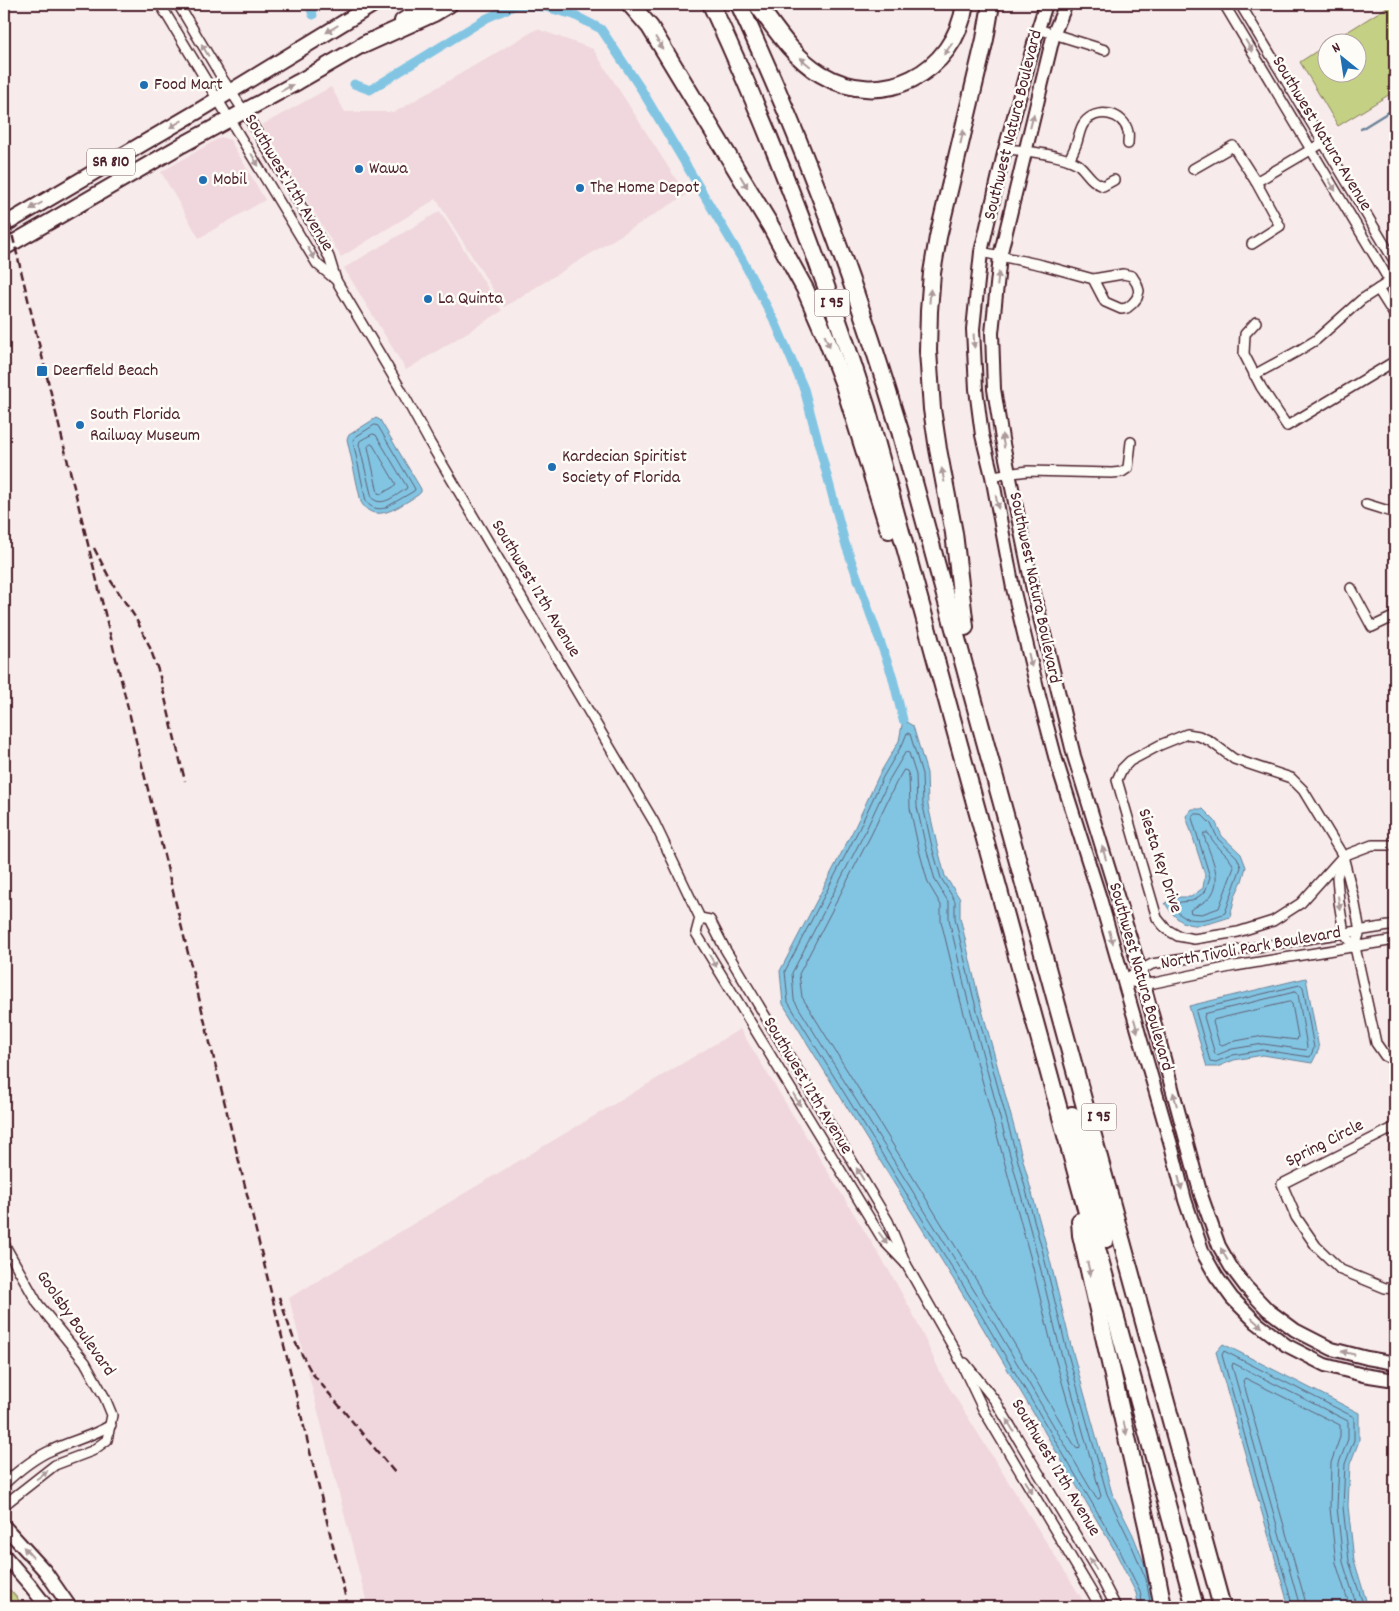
<svg xmlns="http://www.w3.org/2000/svg" width="1399" height="1611" font-family="Dekko,sans-serif">
  <style>
    .built { fill: #f0d7dd }
    .green { fill: #c4d185; stroke: #877858 }
    .water { fill: #82c5e3; stroke: #6c8399 }
    .lines { fill: none; stroke-linecap: round; stroke-linejoin: round }
    .shore { stroke: #606175; stroke-width: 1 }
    .stream { stroke: #6c8399; stroke-width: 2.5 }
    .canal { stroke: #82c5e3; stroke-width: 9 }
    .street-casing { stroke: #4a1f2b; stroke-width: 12 }
    .secondary-casing { stroke: #4a1f2b; stroke-width: 16 }
    .primary-casing { stroke: #4a1f2b; stroke-width: 18 }
    .highway-casing { stroke: #4a1f2b; stroke-width: 20 }
    .street { stroke: #fdfcf7; stroke-width: 9 }
    .secondary { stroke: #fdfcf7; stroke-width: 12 }
    .primary { stroke: #fdfcf7; stroke-width: 14 }
    .highway { stroke: #fdfcf7; stroke-width: 16 }
    .rail { stroke: #4a1f2b; stroke-width: 2.5; stroke-dasharray: 8 4; stroke-linecap: butt }
    .oneway { fill: #ac999b }
    .poi-dot { fill: #1f6fb2; stroke: #fdfcf7; stroke-width: 2 }
    .labels { text-anchor: middle; dominant-baseline: central; stroke-width: 5; stroke-linejoin: round; paint-order: stroke }
    .shield { fill: #fdfcf7; stroke: #806168; stroke-width: 1 }
    .shield-label { font-size: 16px; font-weight: bold; fill: #4a1f2b }
    .poi-label { font-size: 18px; fill: #4a1f2b; stroke: #fdfcf7; text-anchor: start }
    .street-label { font-size: 18px; fill: #4a1f2b; stroke: #fdfcf7 }
  </style>
  <rect width="100%" height="100%" fill="#f7ebeb"/>
  <filter id="ink" filterUnits="userSpaceOnUse"><feTurbulence type="fractalNoise" baseFrequency=".02" numOctaves="2"/><feDisplacementMap in="SourceGraphic" scale="10" xChannelSelector="R" yChannelSelector="G"/><feConvolveMatrix kernelMatrix="1 2 1 2 8 2 1 2 1" color-interpolation-filters="sRGB"/></filter>
  <g filter="url(#ink)">
    <g class="built">
      <path d="M537,29l56,20 93,146 -182,112 -68,-108 -95,58 -79,-132 69,-38 14,25h50z"/>
      <path d="M221,137l9,3 35,60 -66,38 -38,-66z"/>
      <path d="M440,211l62,100 -96,59 -62,-102z"/>
      <path d="M740,1029l151,245 21,38 30,64 145,231h-719l-79,-309z"/>
    </g>
    <g class="green">
      <path d="M1392,4h3v87l-57,35 -38,-64 26,-17v27h30v-30h-25z"/>
      <path d="M4,1583l21,24h-21z"/>
    </g>
    <g class="water">
      <path d="M376,418l4,2 41,69v3l-3,3c-16,9 -43,32 -57,7l-14,-63 2,-4z"/>
      <path d="M903,720l10,6 14,47 1,32 9,40 8,31 15,23v18l18,78 70,257 23,94 41,147 21,42 17,43 6,29h-17l-3,-14 -22,-44 -144,-243 -187,-302 -3,-33 75,-144 24,-52 20,-34z"/>
      <path d="M1192,809h11l12,12 7,15 19,18 5,13 -4,14 -7,15 -5,21c-28,9 -47,17 -65,-14l15,-6h11l12,-9 2,-13 -19,-59z"/>
      <path d="M1306,978l13,71 -7,14 -49,-8 -29,5 -17,7h-10l-18,-61z"/>
      <path d="M1223,1344l136,69v28l-9,23 -2,42 6,54 14,47h-79l-73,-255z"/>
    </g>
    <g class="lines">
      <g class="shore">
        <path d="M375,425l3,1 37,63 -1,2 -29,17c-7,2 -15,0 -19,-7l-13,-60 1,-3z"/>
        <path d="M373,434l3,1 31,52 -1,2c-10,6 -24,19 -34,9l-13,-54 1,-3z"/>
        <path d="M371,444l2,1 23,39 -1,2 -14,8 -3,-1 -10,-46z"/>
        <path d="M906,752l3,1 7,22 1,32 9,41 9,32 14,23v16l18,78 70,257 23,95 41,147 -2,3 -3,-1 -116,-198 -186,-300 -2,-27 73,-141 24,-52z"/>
        <path d="M904,770l3,1 2,5 1,32 9,42 9,33 13,22v16l19,78 70,257 23,95 27,93v3l-2,2 -2,-1 -90,-152 -184,-299 -3,-23 72,-139 25,-52z"/>
        <path d="M1194,814h7l10,10 7,15 19,18 4,10 -16,46c-16,7 -41,13 -51,-6l1,-3 6,-2 11,-1 13,-9 5,-15 -18,-59z"/>
        <path d="M1204,833h4c7,14 22,23 26,34l-15,41 -17,6 -11,-1 -1,-3c7,-4 18,-9 22,-16 11,-18 -3,-41 -8,-58z"/>
        <path d="M1301,985l2,2 11,61 -4,9 -47,-7 -30,5 -17,7 -6,-1 -14,-49 1,-2z"/>
        <path d="M1296,992l2,2 9,53 -1,3 -43,-6 -31,5 -15,6 -2,-1 -11,-37 1,-3z"/>
        <path d="M1290,1002l2,2 6,33 -1,3 -34,-4 -33,6 -8,3 -3,-2 -6,-21 1,-2z"/>
        <path d="M1143,1607l-3,-16 -22,-44 -144,-244 -186,-301 -3,-31 74,-142 24,-52 20,-34 4,-10 3,1 12,40 1,32 9,41 9,31 14,23v17l18,78 70,257 23,94 41,147 21,43 18,42 5,28"/>
        <path d="M1293,1607l-71,-252 2,-4 130,66v23l-9,24 -2,43 6,54 15,46"/>
        <path d="M1300,1607l-68,-241 1,-3 115,58v18l-9,24 -2,44 6,55 14,45"/>
        <path d="M1307,1607l-64,-226 2,-3 95,47v12l-9,26 -1,45 6,55 14,44"/>
      </g>
      <path class="stream" d="M1361,129l34,-21"/>
      <g class="canal">
        <path d="M309,4l4,11"/>
        <path d="M354,84l16,6 117,-72 29,-13 29,2 29,8 27,14 40,60 102,172 33,63 28,65 41,154 47,132 11,45"/>
      </g>
      <defs>
        <g id="street">
          <path d="M160,4l157,260 19,16"/>
          <path d="M178,4l44,74 29,44 63,106 15,29 7,23 64,108 30,55 224,379 46,96 -4,15 187,307 23,24"/>
          <path d="M1224,4l171,286"/>
          <path d="M1240,4l155,258"/>
          <path d="M1038,29l67,21"/>
          <path d="M1005,149c17,1 61,6 74,16 9,8 11,16 24,21l11,-6"/>
          <path d="M1069,160c3,-6 6,-12 8,-18 2,-6 3,-14 7,-19 12,-16 40,-11 44,9 1,3 0,8 0,12"/>
          <path d="M1193,169l40,-23 23,36 24,44 -28,18"/>
          <path d="M1256,182l68,-40"/>
          <path d="M981,252l61,13 51,14 30,-5 9,2 5,8 2,7 -2,7 -4,5 -6,5 -6,1 -16,-7 -12,-23"/>
          <path d="M1378,289l17,27"/>
          <path d="M1256,322l-11,12 -1,20 17,33 26,39 108,-65"/>
          <path d="M1254,375l44,-24 18,-11 45,-40 34,-22"/>
          <path d="M992,476l36,-5 84,2 10,-1 6,-4 3,-26"/>
          <path d="M1366,504l29,9"/>
          <path d="M1351,588l21,39 23,-11"/>
          <path d="M1395,845h-23l-29,11 -42,47 -28,18 -35,11 -44,7 -16,-3 -12,-7 -9,-11 -40,-138 5,-11 8,-8 30,-16 27,-11 12,2 11,5 24,18 57,19 12,12 40,66 11,43 6,32 -5,16 21,96 9,13 10,5"/>
          <path d="M1342,860l-5,17 2,25 5,31 11,14"/>
          <path d="M700,918l10,2 15,29 163,272 18,43 50,88 27,57 111,187 6,11"/>
          <path d="M1123,980l29,-16 243,-39"/>
          <path d="M1123,980l20,4 11,-1 81,-17 160,-26"/>
          <path d="M1395,1127l-113,57 14,33 20,29 25,24 44,18 10,1"/>
          <path d="M4,1244l34,60 47,58 20,36 7,17 -5,25 -15,11 -37,14 -51,40"/>
          <path d="M965,1363l31,39 103,172 17,33"/>
          <path d="M4,1484c14,-13 31,-27 48,-34 21,-10 39,-13 59,-25"/>
        </g>
        <g id="secondary">
          <path d="M1046,4l-8,25 -33,120 -24,103 -8,77 3,60 6,46 10,41 21,112 26,108 17,64 43,135 72,250 14,55 18,53 13,23 16,22 25,25 29,22 39,20 38,10 32,5"/>
          <path d="M1066,4l-12,29 -54,223 -8,77 2,56 8,50 30,146 42,171 66,214 61,225 18,51 12,21 15,20 22,23 27,20 37,19 35,9 28,5"/>
          <path d="M4,1526l41,45 25,36"/>
          <path d="M4,1555l25,29 18,23"/>
        </g>
        <g id="primary">
          <path d="M402,21l27,-17"/>
          <path d="M4,225l196,-115 174,-106"/>
          <path d="M4,248l178,-103 116,-63 73,-42"/>
        </g>
        <g id="highway">
          <path d="M630,4l20,23 120,198 35,64 20,46 19,50 45,145"/>
          <path d="M711,4c61,131 112,266 156,404l328,1199"/>
          <path d="M739,4c64,138 117,281 161,427l322,1176"/>
          <path d="M757,4c19,26 36,53 64,70 61,37 134,-1 144,-70"/>
          <path d="M363,45l71,-32 15,-9"/>
          <path d="M965,627l-11,-94 -16,-84 -6,-40 -4,-58 1,-40 3,-38 6,-36 47,-198 6,-35"/>
          <path d="M1072,1115l34,124"/>
          <path d="M1080,1221l1,14 67,295 15,77"/>
        </g>
      </defs>
      <use href="#street" class="street-casing"/>
      <use href="#secondary" class="secondary-casing"/>
      <use href="#primary" class="primary-casing"/>
      <use href="#highway" class="highway-casing"/>
      <use href="#street" class="street"/>
      <use href="#secondary" class="secondary"/>
      <use href="#primary" class="primary"/>
      <use href="#highway" class="highway"/>
      <g class="rail">
        <path d="M4,201l344,1406"/>
        <path d="M94,548l17,33 24,36 14,28 10,28 26,108"/>
        <path d="M279,1297l15,43 18,33 84,101"/>
      </g>
    </g>
    <defs><path id="oneway-solid" d="M-6-.8H1V-3.2L6.5 0L1 3.2V.8H-6Z" transform="scale(1.25)"/></defs>
    <g class="oneway">
      <use href="#oneway-solid" transform="translate(332 29) rotate(148)"/>
      <use href="#oneway-solid" transform="translate(659 43) rotate(59)"/>
      <use href="#oneway-solid" transform="translate(1249 46) rotate(59)"/>
      <use href="#oneway-solid" transform="translate(948 49) rotate(126)"/>
      <use href="#oneway-solid" transform="translate(205 50) rotate(-120)"/>
      <use href="#oneway-solid" transform="translate(805 62) rotate(-140)"/>
      <use href="#oneway-solid" transform="translate(287 88) rotate(-28)"/>
      <use href="#oneway-solid" transform="translate(1032 121) rotate(-76)"/>
      <use href="#oneway-solid" transform="translate(176 124) rotate(150)"/>
      <use href="#oneway-solid" transform="translate(962 137) rotate(-77)"/>
      <use href="#oneway-solid" transform="translate(255 160) rotate(59)"/>
      <use href="#oneway-solid" transform="translate(744 182) rotate(59)"/>
      <use href="#oneway-solid" transform="translate(1332 185) rotate(59)"/>
      <use href="#oneway-solid" transform="translate(36 206) rotate(150)"/>
      <use href="#oneway-solid" transform="translate(311 253) rotate(59)"/>
      <use href="#oneway-solid" transform="translate(998 279) rotate(-84)"/>
      <use href="#oneway-solid" transform="translate(930 296) rotate(-86)"/>
      <use href="#oneway-solid" transform="translate(827 341) rotate(68)"/>
      <use href="#oneway-solid" transform="translate(974 341) rotate(87)"/>
      <use href="#oneway-solid" transform="translate(1003 441) rotate(-100)"/>
      <use href="#oneway-solid" transform="translate(943 475) rotate(-101)"/>
      <use href="#oneway-solid" transform="translate(997 502) rotate(79)"/>
      <use href="#oneway-solid" transform="translate(1030 660) rotate(77)"/>
      <use href="#oneway-solid" transform="translate(1104 853) rotate(-107)"/>
      <use href="#oneway-solid" transform="translate(1339 903) rotate(82)"/>
      <use href="#oneway-solid" transform="translate(1111 937) rotate(74)"/>
      <use href="#oneway-solid" transform="translate(713 961) rotate(59)"/>
      <use href="#oneway-solid" transform="translate(1136 1026) rotate(74)"/>
      <use href="#oneway-solid" transform="translate(1175 1099) rotate(-105)"/>
      <use href="#oneway-solid" transform="translate(797 1100) rotate(59)"/>
      <use href="#oneway-solid" transform="translate(860 1174) rotate(-121)"/>
      <use href="#oneway-solid" transform="translate(1180 1183) rotate(76)"/>
      <use href="#oneway-solid" transform="translate(883 1238) rotate(53)"/>
      <use href="#oneway-solid" transform="translate(1224 1254) rotate(-119)"/>
      <use href="#oneway-solid" transform="translate(1089 1269) rotate(77)"/>
      <use href="#oneway-solid" transform="translate(1257 1323) rotate(41)"/>
      <use href="#oneway-solid" transform="translate(1348 1353) rotate(-166)"/>
      <use href="#oneway-solid" transform="translate(1010 1425) rotate(-121)"/>
      <use href="#oneway-solid" transform="translate(1125 1428) rotate(77)"/>
      <use href="#oneway-solid" transform="translate(42 1475) rotate(-37)"/>
      <use href="#oneway-solid" transform="translate(1029 1487) rotate(59)"/>
      <use href="#oneway-solid" transform="translate(28 1552) rotate(-132)"/>
      <use href="#oneway-solid" transform="translate(1093 1564) rotate(-121)"/>
    </g>
  </g>
  <g class="poi-dot">
    <circle cx="144" cy="85" r="5"/>
    <circle cx="359" cy="169" r="5"/>
    <circle cx="203" cy="180" r="5"/>
    <circle cx="580" cy="188" r="5"/>
    <circle cx="428" cy="299" r="5"/>
    <rect x="36" y="365" width="12" height="12" rx="2.5"/>
    <circle cx="80" cy="425" r="5"/>
    <circle cx="552" cy="467" r="5"/>
  </g>
  <g class="labels">
    <g class="shield">
      <rect x="87" y="148.5" width="48" height="27" rx="4"/>
      <rect x="814.5" y="289.5" width="35" height="27" rx="4"/>
      <rect x="1081.5" y="1103.5" width="35" height="27" rx="4"/>
    </g>
    <g class="shield-label">
      <text x="111" y="162">SR 810</text>
      <text x="832" y="303">I 95</text>
      <text x="1099" y="1117">I 95</text>
    </g>
    <g class="poi-label">
      <text x="154" y="85">Food Mart</text>
      <text x="369" y="169">Wawa</text>
      <text x="213" y="180">Mobil</text>
      <text x="590" y="188">The Home Depot</text>
      <text x="438" y="299">La Quinta</text>
      <text x="53" y="371">Deerfield Beach</text>
      <text x="90" y="415">South Florida<tspan x="90" dy="21">Railway Museum</tspan></text>
      <text x="562" y="457">Kardecian Spiritist<tspan x="562" dy="21">Society of Florida</tspan></text>
    </g>
    <g class="street-label">
      <text transform="translate(1014 125) rotate(-76)">Southwest Natura Boulevard</text>
      <text transform="translate(1321 134) rotate(59)">Southwest Natura Avenue</text>
      <text transform="translate(288 183) rotate(59)">Southwest 12th Avenue</text>
      <text transform="translate(1034 588) rotate(78)">Southwest Natura Boulevard</text>
      <text transform="translate(535 589) rotate(59)">Southwest 12th Avenue</text>
      <text transform="translate(1159 861) rotate(72)">Siesta Key Drive</text>
      <text transform="translate(1251 949) rotate(-10)">North Tivoli Park Boulevard</text>
      <text transform="translate(1140 977) rotate(74)">Southwest Natura Boulevard</text>
      <text transform="translate(807 1086) rotate(59)">Southwest 12th Avenue</text>
      <text transform="translate(1325 1144) rotate(-27)">Spring Circle</text>
      <text transform="translate(75 1324) rotate(55)">Goolsby Boulevard</text>
      <text transform="translate(1055 1468) rotate(59)">Southwest 12th Avenue</text>
    </g>
  </g>
  <rect width="1399" height="1611" fill="none" stroke="#fdfcf7" stroke-width="20"/>
  <rect x="10" y="10" width="1379" height="1591" fill="none" stroke="#4a1f2b" stroke-width="2" filter="url(#ink)"/>
  <g transform="translate(1342 58) rotate(330)"><circle r="24" fill="#fdfcf7" stroke="#b5a4a5"/>
  <path d="M0-4L9 19L0 12L-9 19Z" fill="#1f6fb2"/>
  <text y="-8" font-size="14" font-weight="bold" text-anchor="middle" fill="#4a1f2b">N</text>
  </g>
</svg>
